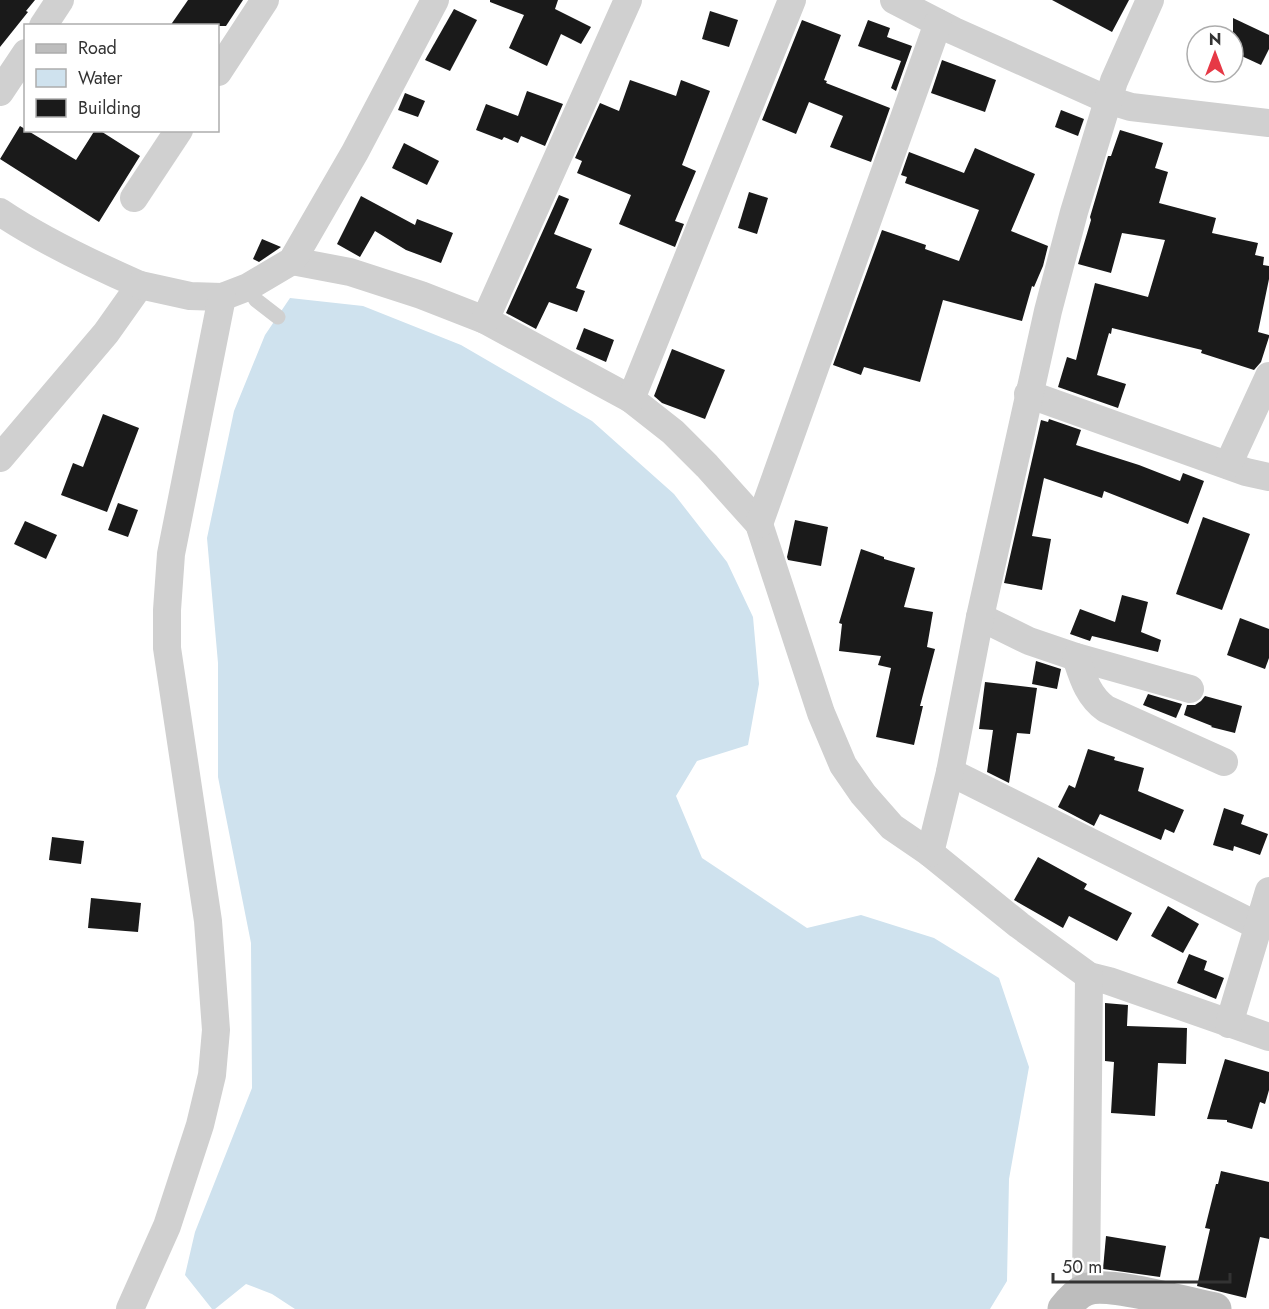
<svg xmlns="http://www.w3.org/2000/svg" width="1269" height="1309" font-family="Jost,sans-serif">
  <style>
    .water { fill: #cfe2ee }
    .building { fill: #1a1a1a }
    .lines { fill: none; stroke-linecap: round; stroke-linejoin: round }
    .lane { stroke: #d0d0d0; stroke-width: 15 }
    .street { stroke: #d0d0d0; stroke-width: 28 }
    .secondary { stroke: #bdbdbd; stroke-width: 33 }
  </style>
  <rect width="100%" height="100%" fill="#fff"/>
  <path class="water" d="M290,298l73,8 98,39 131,76 82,73 53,68 26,55 6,67 -11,61 -51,16 -21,35 26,62 105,70 54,-13 73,23 65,40 30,89 -20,112 -2,102 -17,28h-695l-23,-15 -26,-10 -31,25h-3l-27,-34 10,-43 57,-144 -1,-145 -33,-166v-114l-11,-125 27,-127 31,-76z"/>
  <g class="building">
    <path d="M0,0h35l-9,11 2,1 -28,35z"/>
    <path d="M188,0h55l-17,26h-56z"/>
    <path d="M490,0h68l-3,9 36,18 -10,17 -20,-10 -14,32 -38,-18 15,-33 -34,-13z"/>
    <path d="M1052,0h77l-17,32z"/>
    <path d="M454,9l23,11 -27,51 -25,-11z"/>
    <path d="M710,11l28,9 -9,27 -27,-8z"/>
    <path d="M1233,18l36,17v14l-8,16 -28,-13z"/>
    <path d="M802,20l39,15 -17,45 3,1 -1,2 64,25 -19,54 -41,-15 13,-31 -34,-14 -13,32 -34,-14z"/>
    <path d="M868,20l22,8 -3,9 25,9 -16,45 -5,-3 10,-27 -43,-15z"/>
    <path d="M942,60l54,20 -11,32 -54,-19z"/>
    <path d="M630,80l46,16 5,-16 29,11 -28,74 14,6 -21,50 9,3 -9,23 -56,-23 12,-29 -54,-22 5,-12 -7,-3 25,-55 19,8z"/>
    <path d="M527,91l36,13 -18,42 -24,-10 -3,7 -14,-6 -2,3 -26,-10 10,-26 32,12z"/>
    <path d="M405,93l20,8 -7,16 -20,-7z"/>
    <path d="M1061,110l23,9 -6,17 -23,-9z"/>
    <path d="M20,126l56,34 19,-30h4l41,26 -41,66 -99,-63z"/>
    <path d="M1120,130l43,13 -8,25 13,4 -9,31 57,15 -4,15 46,10 -3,12 9,2 -1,8 6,1v13l-11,53 11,3v2l-8,25 -7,8 -53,-17 1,-3 -90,-22 -1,6 -2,-1 -12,42 29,9 -8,24 -60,-21 9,-30 9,3 19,-77 53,14 17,-57 -43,-7 -11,40 -33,-9 13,-44 -1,-3 18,-61h3z"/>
    <path d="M404,143l35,18 -12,24 -35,-17z"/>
    <path d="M975,148l60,26 -24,57 37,15 -5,20 -9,21 -2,-1 -10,35 -79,-21 -23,82 -56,-15 -3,8 -28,-10 49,-135 44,15 -1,4 34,12 20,-51 -74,-27 2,-6 -6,-2 8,-23 55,21z"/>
    <path d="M749,192l19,6 -11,36 -19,-6z"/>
    <path d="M559,195l10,4 -15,35 38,15 -16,39 9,3 -8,21 -28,-10 -13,27 -30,-16z"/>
    <path d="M361,196l54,29 2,-6 36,14 -12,30 -35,-13 -31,-19 -15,26 -23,-13z"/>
    <path d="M262,239l19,8 -22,15 -6,-3z"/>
    <path d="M584,328l30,12 -8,22 -30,-13z"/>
    <path d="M672,349l53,21 -20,49 -43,-16 -8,-7z"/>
    <path d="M103,414l36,14 -32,84 -46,-17 12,-32 10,4z"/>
    <path d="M1049,419l32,11 -5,15 63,20 41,16 3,-8 21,8 -16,43 -84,-33 -2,7 -58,-20 -12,58 19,3 -9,51 -38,-7 37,-163 7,2z"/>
    <path d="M118,503l20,7 -10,27 -20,-7z"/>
    <path d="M1203,517l47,17 -28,76 -46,-16z"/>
    <path d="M795,520l33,7 -7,39 -33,-6 -1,-3z"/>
    <path d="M25,521l32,14 -11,24 -32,-15z"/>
    <path d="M861,549l23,8v2l31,9 -11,39 29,5 -6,35 8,2 -15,57h3l-9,39 -38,-8 15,-69 -13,-3 3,-9 -42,-5 3,-27 -3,-1z"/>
    <path d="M1122,595l26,7 -7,30 20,8 -3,12 -66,-16 -2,5 -20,-7 10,-25 35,13z"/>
    <path d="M1240,618l29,11v29l-4,11 -38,-14z"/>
    <path d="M1036,661l25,8 -4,20 -25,-5z"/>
    <path d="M985,682l52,6 -7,46 -13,-1 -8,50 -22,-11 6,-42 -14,-1z"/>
    <path d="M1148,694l34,10 -6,14 -33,-13z"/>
    <path d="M1205,696l37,10 -7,27 -24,-6 1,-1 -28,-11 3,-10h8l6,-4z"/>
    <path d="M1088,749l27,8 -1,3 30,8 -6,23 46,19 -10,23 -9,-4 -4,11 -61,-26 -6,12 -36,-19 11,-22 6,3z"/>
    <path d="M1224,808l20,7 -3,9 27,10 -8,21 -26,-9 -1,5 -20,-6z"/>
    <path d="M52,837l32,4 -3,23 -32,-4z"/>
    <path d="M1038,857l49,27 -3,5 48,24 -15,28 -48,-25 -6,12 -49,-28z"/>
    <path d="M91,898l50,5 -3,29 -50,-4z"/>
    <path d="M1168,906l31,18 -16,29 -32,-17z"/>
    <path d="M1189,954l18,7 -3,9 20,8 -8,21 -39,-16z"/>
    <path d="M1105,1003l23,2 -1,21 60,2 -1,36 -28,-1 -3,53 -44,-3 3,-51 -9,-1z"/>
    <path d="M1225,1059l44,13v18l-4,14 -5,-2 -8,27 -25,-7v-2l-20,-1z"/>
    <path d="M1221,1171l48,11v57l-9,-2 -14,61 -49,-12 13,-57 -5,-1 11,-44h2z"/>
    <path d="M1106,1236l60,10 -6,31 -57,-8z"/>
  </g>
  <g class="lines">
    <path class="lane" d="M248,287l8,13 22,17"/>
    <g class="street">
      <path d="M894,0l60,31 154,69 23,7 138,16"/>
      <path d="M43,26l17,-26"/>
      <path d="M218,72l47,-72"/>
      <path d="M0,92l26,-39"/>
      <path d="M134,198l45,-68"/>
      <path d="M0,212c43,29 92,52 140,73l-34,48 -106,125"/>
      <path d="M292,261l58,11 71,23 64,25 146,79 42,33 34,34 52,58 62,189 22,52 20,29 29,33 38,26 89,72 70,51 20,5 160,56"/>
      <path d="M140,285l50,11 32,1 26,-10 44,-26 63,-109 80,-152"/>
      <path d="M485,320l143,-320"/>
      <path d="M1028,394l218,78 23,5"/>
      <path d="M631,399l161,-399"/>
      <path d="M1228,465l41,-89"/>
      <path d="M759,524l179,-501"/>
      <path d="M980,617l49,24 47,16 114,32"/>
      <path d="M1076,657c7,21 12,39 30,52l118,53"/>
      <path d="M950,772l308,154"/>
      <path d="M930,853l20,-81 30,-155 68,-306 26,-99 40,-131 36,-81"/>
      <path d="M1229,1024l40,-133"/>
      <path d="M1086,1289l3,-313"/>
      <path d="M130,1309l37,-83 33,-101 12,-50 4,-45 -8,-109 -41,-273v-38l4,-56 51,-257"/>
    </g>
    <path class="secondary" d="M1064,1309c6,-8 12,-15 21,-19 20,-10 104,14 130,19"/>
  </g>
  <rect x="24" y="24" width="195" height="108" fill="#ffffff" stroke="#adadad" stroke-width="1.5"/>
  <rect x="36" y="44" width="30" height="9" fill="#bdbdbd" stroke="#adadad" stroke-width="1.5"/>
  <text x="78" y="54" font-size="18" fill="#333333">Road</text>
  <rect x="36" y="69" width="30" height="18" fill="#cfe2ee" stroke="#adadad" stroke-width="1.5"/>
  <text x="78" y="84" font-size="18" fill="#333333">Water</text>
  <rect x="36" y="99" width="30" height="18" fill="#1a1a1a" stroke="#adadad" stroke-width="1.5"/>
  <text x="78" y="114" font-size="18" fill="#333333">Building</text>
  <g transform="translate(1215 54)"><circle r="28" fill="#ffffff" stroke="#adadad" stroke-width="1.5"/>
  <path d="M0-4.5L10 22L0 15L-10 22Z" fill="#e63946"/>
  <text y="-9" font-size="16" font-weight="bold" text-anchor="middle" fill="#333333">N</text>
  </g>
  <path d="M1053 1273v9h177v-9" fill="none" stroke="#333333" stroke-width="3"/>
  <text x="1062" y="1273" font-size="18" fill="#333333" stroke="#ffffff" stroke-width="4.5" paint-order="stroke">50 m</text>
</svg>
